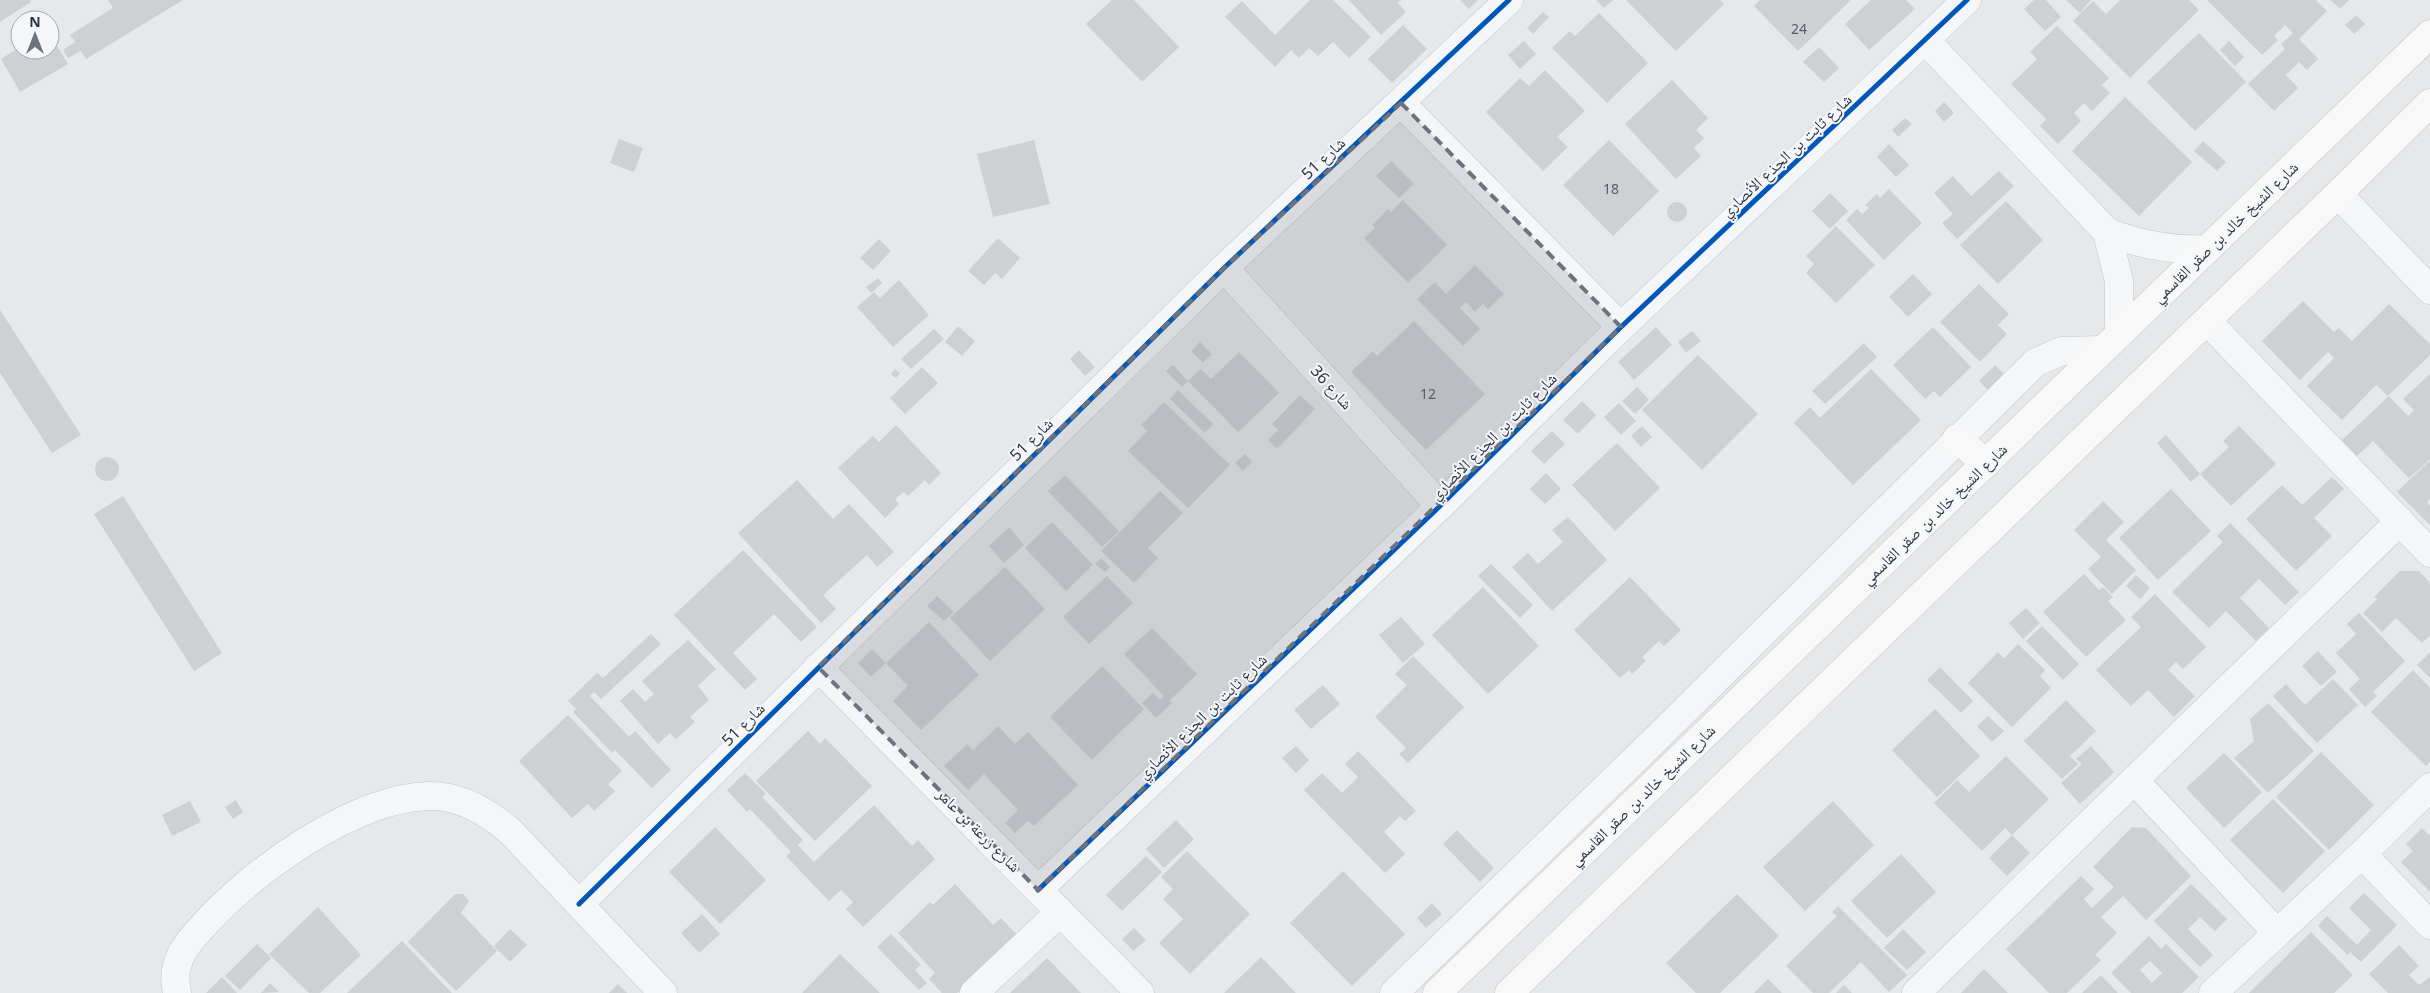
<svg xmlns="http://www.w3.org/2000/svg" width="2430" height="993" font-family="'Noto Sans','Noto Naskh Arabic',sans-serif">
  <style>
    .building { fill: #ced0d3; fill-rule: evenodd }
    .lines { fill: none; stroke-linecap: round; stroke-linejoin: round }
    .street-casing { stroke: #c4c6c8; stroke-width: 29 }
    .secondary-casing { stroke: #c4c6c8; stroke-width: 29 }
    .street { stroke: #f5f6f7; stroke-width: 28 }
    .secondary { stroke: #f8f8f8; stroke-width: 28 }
    .cycleway-casing { stroke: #f4f6f9; stroke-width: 8 }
    .cycleway { stroke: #0057b8; stroke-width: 5 }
    .marked { fill: #6c737f; fill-opacity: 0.2; stroke: #6c737f; stroke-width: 4; stroke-dasharray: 10 6; stroke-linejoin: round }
    .labels { text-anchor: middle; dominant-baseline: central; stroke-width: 4; stroke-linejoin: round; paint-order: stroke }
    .number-label { font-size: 14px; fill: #545c69 }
    .street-label { font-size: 16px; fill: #2b3445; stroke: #f4f6f9 }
  </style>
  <rect width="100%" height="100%" fill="#e6e8ea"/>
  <g class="building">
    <path d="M0,0h30l1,2 -31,20z"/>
    <path d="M108,0h75l-97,59 -5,-8 -13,7 -5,-8 12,-8 -5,-7 43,-27z"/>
    <path d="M1112,0h22l45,47 -37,35 -56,-58z"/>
    <path d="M1310,0h23l38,37 -22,21 -16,-16 -15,14 -9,-8 -10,10 -8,-8 -16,17 -50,-50 17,-16 33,34z"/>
    <path d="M1349,0h52l-3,3 8,9 -25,23z"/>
    <path d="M1460,0h18l-9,9z"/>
    <path d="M1596,0h17l-9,8z"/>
    <path d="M1626,0h94l4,4 -48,47z"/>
    <path d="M1760,0h91l-53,51 -44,-45z"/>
    <path d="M1871,0h35l9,9 -46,41 -24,-26z"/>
    <path d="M2034,0h12l15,17 -16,14 -21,-22z"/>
    <path d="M2066,0h25l-11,13z"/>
    <path d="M2120,0h69l10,10 -69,68 -57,-57 20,-20 13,13z"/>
    <path d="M2207,0h109l11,11 -28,28 19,20 -11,11 -8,-8 -13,13 12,13 -24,23 -26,-27 37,-35 -4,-5 12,-11 -8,-8 -11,11 4,4 -16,15z"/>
    <path d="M2330,0h19l-9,9z"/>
    <path d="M1543,12l6,5 -16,17 -6,-6z"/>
    <path d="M1599,13l49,50 -41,40 -55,-55 18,-17 5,5z"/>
    <path d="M2356,15l9,9 -11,10 -9,-9z"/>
    <path d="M1403,25l24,24 -35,34 -24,-24z"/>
    <path d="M2057,26l52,52 -7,7 8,8 -18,18 -8,-8 -10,10 7,8 -23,23 -18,-18 6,-7 -35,-35 26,-25 -7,-7z"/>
    <path d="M2199,33l47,49 -51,49 -48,-49z"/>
    <path d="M50,34l18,30 -48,28 -19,-33 19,-12v3h30z"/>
    <path d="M1524,41l12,13 -16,15 -12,-14z"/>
    <path d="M2229,41l15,16 -9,9 -15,-16z"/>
    <path d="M1819,47l20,21 -15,14 -21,-20z"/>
    <path d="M1545,70l40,41 -28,26 11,10 -25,24 -57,-59 34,-34 9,8z"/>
    <path d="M1672,80l36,38 -12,12 8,8 -10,10 7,8 -25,23 -51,-55z"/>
    <path d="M2125,97l67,65 -53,54 -67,-65z"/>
    <path d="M1944,102l10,11 -10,9 -9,-11z"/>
    <path d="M1905,118l7,6 -14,13 -6,-7z"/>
    <path d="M619,139l24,9 -9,24 -24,-9z"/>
    <path d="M1034,140l16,64 -57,13 -16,-63z"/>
    <path d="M1609,140l50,51 -46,45 -50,-51z"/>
    <path d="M2203,141l23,21 -9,9 -23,-20z"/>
    <path d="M1889,144l20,21 -13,12 -19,-20z"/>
    <path d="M1391,161l23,23 -15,14 -23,-22z"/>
    <path d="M1999,171l15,15 -57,53 -15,-16 11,-9 -19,-21 19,-17 18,20z"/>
    <path d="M1889,189l33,34 -38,37 -38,-40 11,-11 5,5 7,-6 -4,-3 12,-11 3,4z"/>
    <path d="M1830,193l18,18 -18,18 -18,-18z"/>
    <path d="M1403,200l44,45 -39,38 -44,-45 11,-10 -3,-3 16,-16 3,3z"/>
    <path d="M2006,201l37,39 -45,44 -38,-39z"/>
    <circle cx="1677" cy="212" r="10"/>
    <path d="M1836,226l39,39 -39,38 -30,-30 8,-9 -8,-8z"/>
    <path d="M998,238l22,20 -18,21 -7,-6 -11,12 -16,-14z"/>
    <path d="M879,239l12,12 -18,19 -13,-12z"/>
    <path d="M1475,265l29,29 -16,15 -5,-5 -8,8 -9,-10 -6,6 20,21 -17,17 -46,-47 18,-17 11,12z"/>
    <path d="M1913,274l19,20 -24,23 -19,-20z"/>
    <path d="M878,278l4,5 -11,10 -5,-6z"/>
    <path d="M899,280l30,35 -36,32 -36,-40 17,-15 6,6z"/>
    <path d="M1979,284l30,30 -11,11 9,9 -27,28 -40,-40z"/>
    <path d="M2303,301l31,31 5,-4 13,13 37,-37 41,40v11l-42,41 -12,-11 -34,35 -35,-34 27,-28 -6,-6 -28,28 -38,-39z"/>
    <path d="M0,310l81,125 -29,18 -52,-80z"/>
    <path d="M1414,321l71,73 -59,56 -75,-78 22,-21 4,5z"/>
    <path d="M958,326l17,15 -13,15 -17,-14z"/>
    <path d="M1656,327l16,18 -38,35 -16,-18z"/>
    <path d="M1933,327l38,40 -31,30 -6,-6 -9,8 -32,-34z"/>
    <path d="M934,329l10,10 -33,30 -10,-10z"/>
    <path d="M1692,331l9,10 -15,12 -8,-11z"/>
    <path d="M1200,342l12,12 -9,9 -12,-12z"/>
    <path d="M1864,343l13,14 -52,47 -13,-13z"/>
    <path d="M1079,350l16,17 -10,9 -15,-17z"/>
    <path d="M1239,352l40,41 -41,39 -50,-51 13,-12 10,10z"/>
    <path d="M1698,355l60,59 -56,56 -60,-60z"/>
    <path d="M1173,365l15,16 -6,6 -16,-16z"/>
    <path d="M1995,365l13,13 -16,16 -13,-13z"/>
    <path d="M922,367l16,16 -33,31 -15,-16z"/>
    <path d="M895,369l5,4 -4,5 -5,-4z"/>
    <path d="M1871,369l50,51 -68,65 -59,-62 16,-16 10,11z"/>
    <path d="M2430,374v85l-21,19 -36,-37 -16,15 -15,-16 47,-44 19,20 6,-6 -11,-11z"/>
    <path d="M1637,387l12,13 -14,14 -13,-13z"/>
    <path d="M1178,390l35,34 -8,9 -35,-34z"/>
    <path d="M1300,395l15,14 -38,40 -9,-9 10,-10 -6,-6z"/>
    <path d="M1582,401l14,14 -18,19 -15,-14z"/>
    <path d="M1164,402l66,63 -42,43 -60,-57 19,-20 -6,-6z"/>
    <path d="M1619,403l17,18 -15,14 -17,-18z"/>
    <path d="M896,425l45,48 -12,12 -4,-5 -17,16 -4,-4 -9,7 4,5 -14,14 -47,-50 35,-32 6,6z"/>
    <path d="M1642,426l10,11 -11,10 -10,-11z"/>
    <path d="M2239,426l37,38 -45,42 -31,-32 29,-27 -6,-6z"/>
    <path d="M1552,431l13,13 -21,20 -13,-13z"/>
    <path d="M2166,435l34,39 -9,8 -34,-39z"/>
    <path d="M1617,443l43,45 -45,43 -43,-46z"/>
    <path d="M1245,454l7,8 -9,9 -8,-8z"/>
    <circle cx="107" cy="469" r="12"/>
    <path d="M2430,460v39l-3,3 3,4v19l-33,-33z"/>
    <path d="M1546,473l15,16 -16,15 -15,-15z"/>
    <path d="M1065,475l54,56 -17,16 -54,-56z"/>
    <path d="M2332,477l12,12 -30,29 18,18 -36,35 -50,-52 36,-34 20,20z"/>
    <path d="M797,480l36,39 16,-15 45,48 -17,15 -10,-12 -44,40 13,14 -15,14 -83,-90z"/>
    <path d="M2171,489l40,42 -53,49 -39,-42z"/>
    <path d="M1160,491l23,22 -35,35 10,10 -24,25 -33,-32z"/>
    <path d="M123,496l99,157 -28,18 -100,-157z"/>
    <path d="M2103,501l21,21 -18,18 30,30 -24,24 -24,-25 13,-12 -27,-27z"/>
    <path d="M1568,517l39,43 -55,51 -40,-44 16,-14 10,11 25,-22 -11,-12z"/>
    <path d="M1052,522l41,43 -27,26 -41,-43z"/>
    <path d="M2230,523l69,69 -14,13 -26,-26 -19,19 29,30 -13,13 -30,-30 -17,17 -37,-36 51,-50 -6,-6z"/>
    <path d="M1009,527l15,18 -20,18 -15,-17z"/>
    <path d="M743,550l74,77 -16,15 -27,-28 -41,39 24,26 -12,11 -71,-75z"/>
    <path d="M1101,558l9,9 -5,5 -10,-8z"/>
    <path d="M1491,564l42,41 -13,13 -42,-42z"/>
    <path d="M1005,567l40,42 -55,52 -40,-43z"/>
    <path d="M2400,571h19l11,12v52l-8,8 -26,-25 -14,14 -19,-19 14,-14 -3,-2z"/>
    <path d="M2084,574l15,16 4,-3 10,10 -5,4 18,19 -40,37 -43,-45z"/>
    <path d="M2136,575l14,13 -10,11 -14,-13z"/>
    <path d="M1107,576l26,27 -44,41 -26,-27z"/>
    <path d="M1630,577l51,53 -17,16 -5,-5 -17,16 4,4 -14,13 -3,-4 -9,8 -46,-48z"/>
    <path d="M1483,587l56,59 -51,48 -56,-59z"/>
    <path d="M2155,594l51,53 -23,22 -7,-7 -8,8 27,26 -21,21 -26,-27 -17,16 -35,-36 45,-43 -10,-10z"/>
    <path d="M937,596l17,16 -10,9 -17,-15z"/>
    <path d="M2026,608l14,15 -17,16 -14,-16z"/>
    <path d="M2359,613l46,48 -32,31 4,4 -12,11 -16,-18 11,-10 -24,-26 20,-19 -9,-10z"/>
    <path d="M1401,617l24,27 -22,19 -24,-28z"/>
    <path d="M929,622l50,53 -58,55 -28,-29 15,-15 -22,-23 -15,14 -13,-14 14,-14 14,14z"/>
    <path d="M2042,626l37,38 -16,16 -37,-39z"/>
    <path d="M1152,628l45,46 -28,27 3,2 -16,15 -14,-15 11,-10 7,7 4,-4 -40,-42z"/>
    <path d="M651,634l10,10 -60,55 -7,-7 -4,4 39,41 6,-6 36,39 -19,18 -37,-38 -3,3 -39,-41 3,-3 -8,-8 29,-28 6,5z"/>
    <path d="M688,640l28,29 -18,17 11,14 -19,17 5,5 -19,17 -6,-6 -12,11 -38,-43 13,-12 12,13 9,-8 -12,-13z"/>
    <path d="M2018,644l27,26 -5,6 11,12 -39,39 -44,-44 30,-31 6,6z"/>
    <path d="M2318,651l19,21 -16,14 -19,-20z"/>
    <path d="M2430,652v26l-13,-13z"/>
    <path d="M1413,656l51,51 -56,56 -9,-9 7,-6 -31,-31 32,-32 -12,-11z"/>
    <path d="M1102,666l42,43 -52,51 -42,-43z"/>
    <path d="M1940,667l33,34 -12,12 -34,-33z"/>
    <path d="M2413,670l17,18v74l-4,4 -55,-54z"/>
    <path d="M2333,679l25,26 -41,38 -44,-47 13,-12 19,21z"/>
    <path d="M1323,685l17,19 -29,25 -17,-19z"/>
    <path d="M2066,700l30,31 -26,25 8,8 -16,15 -38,-38z"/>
    <path d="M2268,703l46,48 -46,42 -34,-35 20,-17 -4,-22z"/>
    <path d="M1935,709l45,47 -43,41 -45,-47z"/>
    <path d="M568,715l54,56 -14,13 7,7 -21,20 -6,-7 -16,14 -53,-57z"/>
    <path d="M1988,716l16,15 -12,11 -15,-16z"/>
    <path d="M998,726l17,18 13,-12 50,53 -44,41 -6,-5 -13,12 -10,-10 13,-13 -34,-36 -16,16 -24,-24 23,-22 6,6z"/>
    <path d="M808,731l12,13 5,-6 47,48 -57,55 -59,-60z"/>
    <path d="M1296,746l13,14 -13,13 -14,-15z"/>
    <path d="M2091,746l23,26 -34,32 -19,-21 21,-19 -6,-5z"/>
    <path d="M1358,751l58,60 -11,10 -5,-5 -16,16 21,22 -20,19 -81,-83 18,-17 20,20 16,-16 -13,-13z"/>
    <path d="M2321,752l53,53 -45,45 -53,-53z"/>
    <path d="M2224,753l38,39 -38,36 -38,-40z"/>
    <path d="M2006,756l43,43 -37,36 -7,-7 -23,23 -48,-48 23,-23 12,12z"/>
    <path d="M745,773l21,21 -4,3 41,43 -5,5 16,17 60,-57 38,41 6,-6 17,19 -72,68 -17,-18 7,-7 -12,-12 -12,11 -43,-45 5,-4 -41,-43 -3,3 -20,-22z"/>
    <path d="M2273,799l52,52 -42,42 -53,-53z"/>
    <path d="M236,800l7,12 -10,7 -8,-12z"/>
    <path d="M190,801l11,21 -29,14 -10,-21z"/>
    <path d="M1833,801l41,44 -69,66 -42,-44z"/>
    <path d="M1176,820l18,19 -30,29 -18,-19z"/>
    <path d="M715,827l51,53 -46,44 -51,-52z"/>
    <path d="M2132,827l14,1 45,48 -45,44 -23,-24 -22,21 16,16 -22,22 6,5 -34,33h-18l-43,-44 75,-73 13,13 -10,10 8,9 22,-21 -21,-20z"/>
    <path d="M2422,828l6,7 2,-1v58l-29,-30 12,-11 -7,-7z"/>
    <path d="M1457,830l37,38 -14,14 -37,-38z"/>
    <path d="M2012,835l18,18 -23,23 -18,-18z"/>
    <path d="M1187,851l63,63 -60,60 -31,-31 24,-24 -20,-20 10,-10 -12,-12z"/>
    <path d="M1901,854l35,38 -49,46 -36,-37z"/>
    <path d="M1146,856l16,16 -40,39 -16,-16z"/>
    <path d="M1343,871l62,63 -53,52 -62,-63z"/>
    <path d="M955,884l38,41 8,-7 17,18 -61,57h-15l-13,-14 6,-6 -37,-40 32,-31 3,3z"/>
    <path d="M2191,884l36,35 -12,12 -15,-14 -12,12 25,26 -13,12 -46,-46z"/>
    <path d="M2364,893l33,32 -36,37 -11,-10 -2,3 -30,-29 9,-10 30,29 14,-15 -22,-22z"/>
    <path d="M455,894h8l6,7 -8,12 36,38 -41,40 -48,-49z"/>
    <path d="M1737,894l42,42 -59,57h-24l-30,-30z"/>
    <path d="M1432,903l10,11 -16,14 -9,-10z"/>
    <path d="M1838,906l69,69 -18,17 -28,-30 -32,31h-16l-27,-27 51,-50 -5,-4z"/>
    <path d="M318,907l43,48 -41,38h-11l-40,-39z"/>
    <path d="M702,914l18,20 -21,19 -18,-20z"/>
    <path d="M1134,928l12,12 -13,11 -11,-12z"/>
    <path d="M510,929l17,16 -17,17 -16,-16z"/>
    <path d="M1903,929l23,23 -19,18 -23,-22z"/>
    <path d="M2311,932l42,43 -19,18h-85z"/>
    <path d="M891,934l30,31 -6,5 12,13 -8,7 -42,-43z"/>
    <path d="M2149,936l12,13 5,-5 33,33 -17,16h-51l-20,-20zM2150,961l12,12 -10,10 -12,-13z"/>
    <path d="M402,941l50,52h-105l35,-33z"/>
    <path d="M257,944l14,14 -31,32 -15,-14z"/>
    <path d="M2399,945l20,21 -10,9 10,10 11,-8v16h-42l-19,-19z"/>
    <path d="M840,954l40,39h-78z"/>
    <path d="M1261,957l35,36h-72z"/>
    <path d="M1047,958l34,35h-71z"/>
    <path d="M1984,969l24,24h-47z"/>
    <path d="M2101,975l17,18h-36z"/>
    <path d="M222,977l15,16h-31z"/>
    <path d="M1768,979l14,14h-28z"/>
    <path d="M270,983l9,9 -18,1z"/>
    <path d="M618,984l9,9h-18z"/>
    <path d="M1844,985l8,8h-16z"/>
  </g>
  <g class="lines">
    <defs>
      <g id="street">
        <path d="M1926,41l181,191c34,13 65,19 101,17"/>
        <path d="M1401,103l220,224"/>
        <path d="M2338,194l92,96"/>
        <path d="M2107,232l12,49v52"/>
        <path d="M1224,268l216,238"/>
        <path d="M2207,321l223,232"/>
        <path d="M818,667l322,326"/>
        <path d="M2134,780l142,152"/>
        <path d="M2362,854l68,71"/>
        <path d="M1038,890l402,-384 181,-179 346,-327"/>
        <path d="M579,904l645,-636 285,-268"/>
        <path d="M177,993c-2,-12 -3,-21 2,-33 4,-13 15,-24 24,-34 49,-55 151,-128 226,-130 32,-1 59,16 82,36l152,161"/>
        <path d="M974,993l86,-81"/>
        <path d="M1394,993l265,-257 377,-374 26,-11 40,-1"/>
        <path d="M1916,993l484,-472"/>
        <path d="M2213,993l149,-139 68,-67"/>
      </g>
      <g id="secondary">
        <path d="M1957,438l29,26"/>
        <path d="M1437,993l993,-959"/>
        <path d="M1509,993l829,-799 92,-91"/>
      </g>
    </defs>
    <use href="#street" class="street-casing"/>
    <use href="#secondary" class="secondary-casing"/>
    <use href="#street" class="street"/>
    <use href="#secondary" class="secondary"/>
    <defs>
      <g id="cycleway">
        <path d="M1038,890l402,-384 181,-179 346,-327"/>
        <path d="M579,904l645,-636 285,-268"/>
      </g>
    </defs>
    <use href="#cycleway" class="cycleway-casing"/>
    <use href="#cycleway" class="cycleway"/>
  </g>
  <path class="marked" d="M1401,103l220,224 -583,563 -220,-223 406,-399z"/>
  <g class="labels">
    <g class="number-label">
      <text x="1799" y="28">24</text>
      <text x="1611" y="188">18</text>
      <text x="1428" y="393">12</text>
    </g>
    <g class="street-label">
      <text transform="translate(1786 155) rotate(-43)">شارع ثابت بن الجذع الأنصاري</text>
      <text transform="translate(1323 158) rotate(-43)">شارع 51</text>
      <text transform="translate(2225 232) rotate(-44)">شارع الشيخ خالد بن صقر القاسمي</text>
      <text transform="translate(1332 387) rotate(48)">شارع 36</text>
      <text transform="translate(1493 436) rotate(-45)">شارع ثابت بن الجذع الأنصاري</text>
      <text transform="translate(1031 439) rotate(-45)">شارع 51</text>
      <text transform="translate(1934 514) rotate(-44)">شارع الشيخ خالد بن صقر القاسمي</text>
      <text transform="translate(1202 716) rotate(-44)">شارع ثابت بن الجذع الأنصاري</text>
      <text transform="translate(743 724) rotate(-45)">شارع 51</text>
      <text transform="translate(1642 795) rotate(-44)">شارع الشيخ خالد بن صقر القاسمي</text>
      <text transform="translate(979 830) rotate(45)">شارع زرعة بن عامر</text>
    </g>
  </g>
  <g transform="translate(35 35)"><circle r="24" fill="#f4f6f9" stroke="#a4a8b1"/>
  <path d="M0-4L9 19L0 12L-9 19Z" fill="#6c737f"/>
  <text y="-8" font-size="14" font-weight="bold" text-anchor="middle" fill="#2b3445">N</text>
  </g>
</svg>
